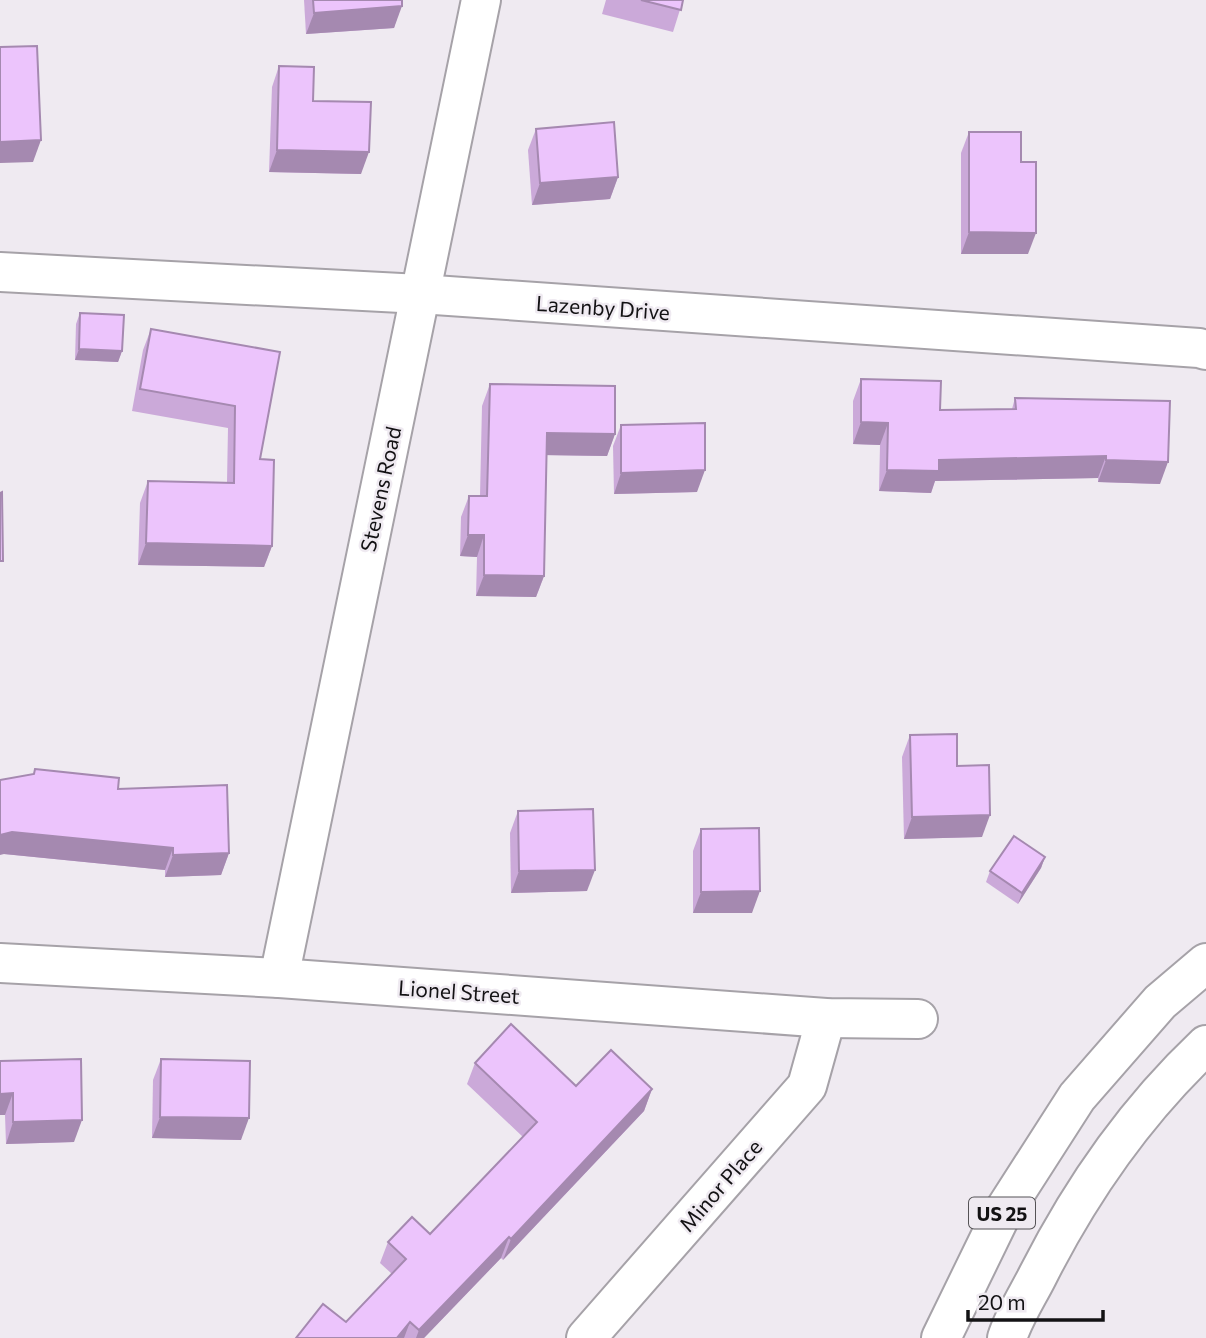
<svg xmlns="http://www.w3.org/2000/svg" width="1206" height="1338" font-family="Commissioner,sans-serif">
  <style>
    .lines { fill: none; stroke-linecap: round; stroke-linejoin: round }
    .street-casing { stroke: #a6a2a8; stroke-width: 42 }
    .highway-casing { stroke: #a6a2a8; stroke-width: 42 }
    .street { stroke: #fff; stroke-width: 38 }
    .highway { stroke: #fff; stroke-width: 38 }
    .wall { fill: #cba9d9 }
    .shaded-wall { fill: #a589b0 }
    .building { fill: #ecc4fc; stroke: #a589b0; stroke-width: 2 }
    .labels { text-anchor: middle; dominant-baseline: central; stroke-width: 5; stroke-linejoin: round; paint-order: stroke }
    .shield { fill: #efeaf1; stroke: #555356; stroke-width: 2 }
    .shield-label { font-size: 19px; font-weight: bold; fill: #131214 }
    .street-label { font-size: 21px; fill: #131214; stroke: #efeaf1 }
  </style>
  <rect width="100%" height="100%" fill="#efeaf1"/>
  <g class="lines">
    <defs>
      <g id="street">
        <path d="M0,272l420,22 779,54 7,2"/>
        <path d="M0,963l279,15 547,40 92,1"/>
        <path d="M279,978l202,-978"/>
        <path d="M586,1338l221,-252 19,-68"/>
      </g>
      <g id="highway">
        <path d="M941,1338l59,-121 77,-120 83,-95 46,-39"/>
        <path d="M1007,1338c7,-22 21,-43 31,-63 44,-87 97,-163 168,-230"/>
      </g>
    </defs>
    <use href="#street" class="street-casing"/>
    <use href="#highway" class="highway-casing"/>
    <use href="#street" class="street"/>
    <use href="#highway" class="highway"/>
  </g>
  <g class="wall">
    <path d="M304,0h98l-8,28 -88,6z"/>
    <path d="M606,0h77l-10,32 -71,-18z"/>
    <path d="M279,66l34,35 48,73 -92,-2 3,-85z"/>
    <path d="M536,129l82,48 -8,22 -78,6 -4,-55z"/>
    <path d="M969,132l52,30 7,92h-67v-101z"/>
    <path d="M80,313l42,38 -4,11 -43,-2 1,-36z"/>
    <path d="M151,329l129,23 -20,107 12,87 -8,21 -126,-2 2,-62 8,-22 79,1 1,-54 -96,-17 11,-61z"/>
    <path d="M861,379l79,31 72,-1 3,-11 145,86 -62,-2v-4l-163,3 -4,12 -52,-2 1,-46 -27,-1v-43z"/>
    <path d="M490,384l125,50 -8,22 -60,-1 -3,121 -8,21 -60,-1 1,-39 -17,-1 1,-39 8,-21h11l2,-90z"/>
    <path d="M621,425l76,67 -83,2 -1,-48z"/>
    <path d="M910,735l47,31 25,71 -78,2 -2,-82z"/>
    <path d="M35,769l194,84 -8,22 -56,2v-7l-161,-16z"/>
    <path d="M518,811l69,80 -76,2 -1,-60z"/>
    <path d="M701,829l51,84h-59v-62z"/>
    <path d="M1045,857l-4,11 -23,36 -32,-22 4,-11z"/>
    <path d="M161,1059l80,81 -89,-2 1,-58z"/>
    <path d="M0,1061l74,81 -68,2 -1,-29z"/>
    <path d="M475,1063l101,23 76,3 -8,22 -141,149 -2,-2 -77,80h-128l50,-16 46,-48 -12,-11 8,-21 42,-8 93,-97 -56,-53z"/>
  </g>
  <g class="shaded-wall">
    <path d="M402,6l-8,22 -88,6 8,-21z"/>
    <path d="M41,140l-8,22 -33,1v-21z"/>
    <path d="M277,150l92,2 -8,22 -92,-2z"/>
    <path d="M618,177l-8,22 -78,6 8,-22z"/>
    <path d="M969,232l67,1 -8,21h-67z"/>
    <path d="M79,349l43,2 -4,11 -43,-2z"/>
    <path d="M861,422l27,1 -8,22 -27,-1z"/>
    <path d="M547,433l68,1 -8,22 -68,-1z"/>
    <path d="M1106,456l-8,22 -163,3 -4,12 -52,-2 8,-21 52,-10z"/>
    <path d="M1106,460l62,2 -8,22 -62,-2z"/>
    <path d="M705,470l-8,22 -83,2 7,-21z"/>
    <path d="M468,535h16l-7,22 -17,-1z"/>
    <path d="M146,543l126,3 -8,21 -126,-2z"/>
    <path d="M484,575l60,1 -8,21 -60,-1z"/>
    <path d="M990,815l-8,22 -78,2 8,-22z"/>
    <path d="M12,832l161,16 -8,22 -161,-16 -4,1v-20z"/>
    <path d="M229,853l-8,22 -56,2 8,-22z"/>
    <path d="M1045,857l-4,11 -23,36 4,-11z"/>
    <path d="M595,870l-8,21 -76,2 8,-22z"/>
    <path d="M760,891l-8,22h-59l8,-21z"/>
    <path d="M652,1089l-8,22 -141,149 8,-21z"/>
    <path d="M13,1093l-8,22h-5v-21z"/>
    <path d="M160,1117l89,1 -8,22 -89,-2z"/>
    <path d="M82,1120l-8,22 -68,2 7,-22z"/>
    <path d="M509,1237l-8,21 -77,80h-8l3,-8z"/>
    <path d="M410,1322l-6,16h-7z"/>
  </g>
  <g class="building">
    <path d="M313,0h89v6l-88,7z"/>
    <path d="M641,0h42l-2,10z"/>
    <path d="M37,46l4,94 -41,2v-95z"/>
    <path d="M279,66l35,1 -1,34 58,1 -2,50 -92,-2z"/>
    <path d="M614,122l4,55 -78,6 -4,-54z"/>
    <path d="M969,132h52v30h15v71l-67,-1z"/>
    <path d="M80,313l44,2 -2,36 -43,-2z"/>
    <path d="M151,329l129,23 -20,107 14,1 -2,86 -126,-3 2,-62 86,2 1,-77 -95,-17z"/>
    <path d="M861,379l80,2 -1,29 76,-1 -1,-11 155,3 -2,61 -62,-2v-4l-167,4v11l-52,-1 1,-47 -27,-1z"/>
    <path d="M490,384l125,2v48l-68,-1 -3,143 -60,-1v-40h-16l1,-39h18z"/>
    <path d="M705,423v47l-84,3v-48z"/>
    <path d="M2,492l1,69h-3v-68z"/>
    <path d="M957,734v32l32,-1 1,50 -78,2 -2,-82z"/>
    <path d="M35,769l84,9 -1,11 109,-4 2,68 -56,2v-7l-161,-16 -12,3v-55l34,-6z"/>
    <path d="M593,809l2,61 -76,1 -1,-60z"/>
    <path d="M759,828l1,63 -59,1v-63z"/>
    <path d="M1014,836l31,21 -23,36 -32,-22z"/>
    <path d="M511,1024l65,62 35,-36 41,39 -141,150 -2,-2 -90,93 -9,-8 -13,16h-101l27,-34 23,18 60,-63 -18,-17 24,-25 18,17 107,-112 -62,-59z"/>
    <path d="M81,1059l1,61 -69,2v-29l-13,1v-33z"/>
    <path d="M161,1059l89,2 -1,57 -89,-1z"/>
  </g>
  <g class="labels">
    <rect class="shield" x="969" y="1197.5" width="66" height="31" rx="5"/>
    <g class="shield-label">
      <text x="1002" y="1213">US 25</text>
    </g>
    <g class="street-label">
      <text transform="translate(603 307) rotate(4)">Lazenby Drive</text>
      <text transform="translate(380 489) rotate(-78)">Stevens Road</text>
      <text transform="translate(459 991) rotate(4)">Lionel Street</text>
      <text transform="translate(720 1185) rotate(-49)">Minor Place</text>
    </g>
  </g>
  <path d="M968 1310v10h135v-10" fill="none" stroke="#131214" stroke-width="3.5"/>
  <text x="978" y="1310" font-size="21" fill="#131214" stroke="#efeaf1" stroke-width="5" paint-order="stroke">20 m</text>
</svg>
